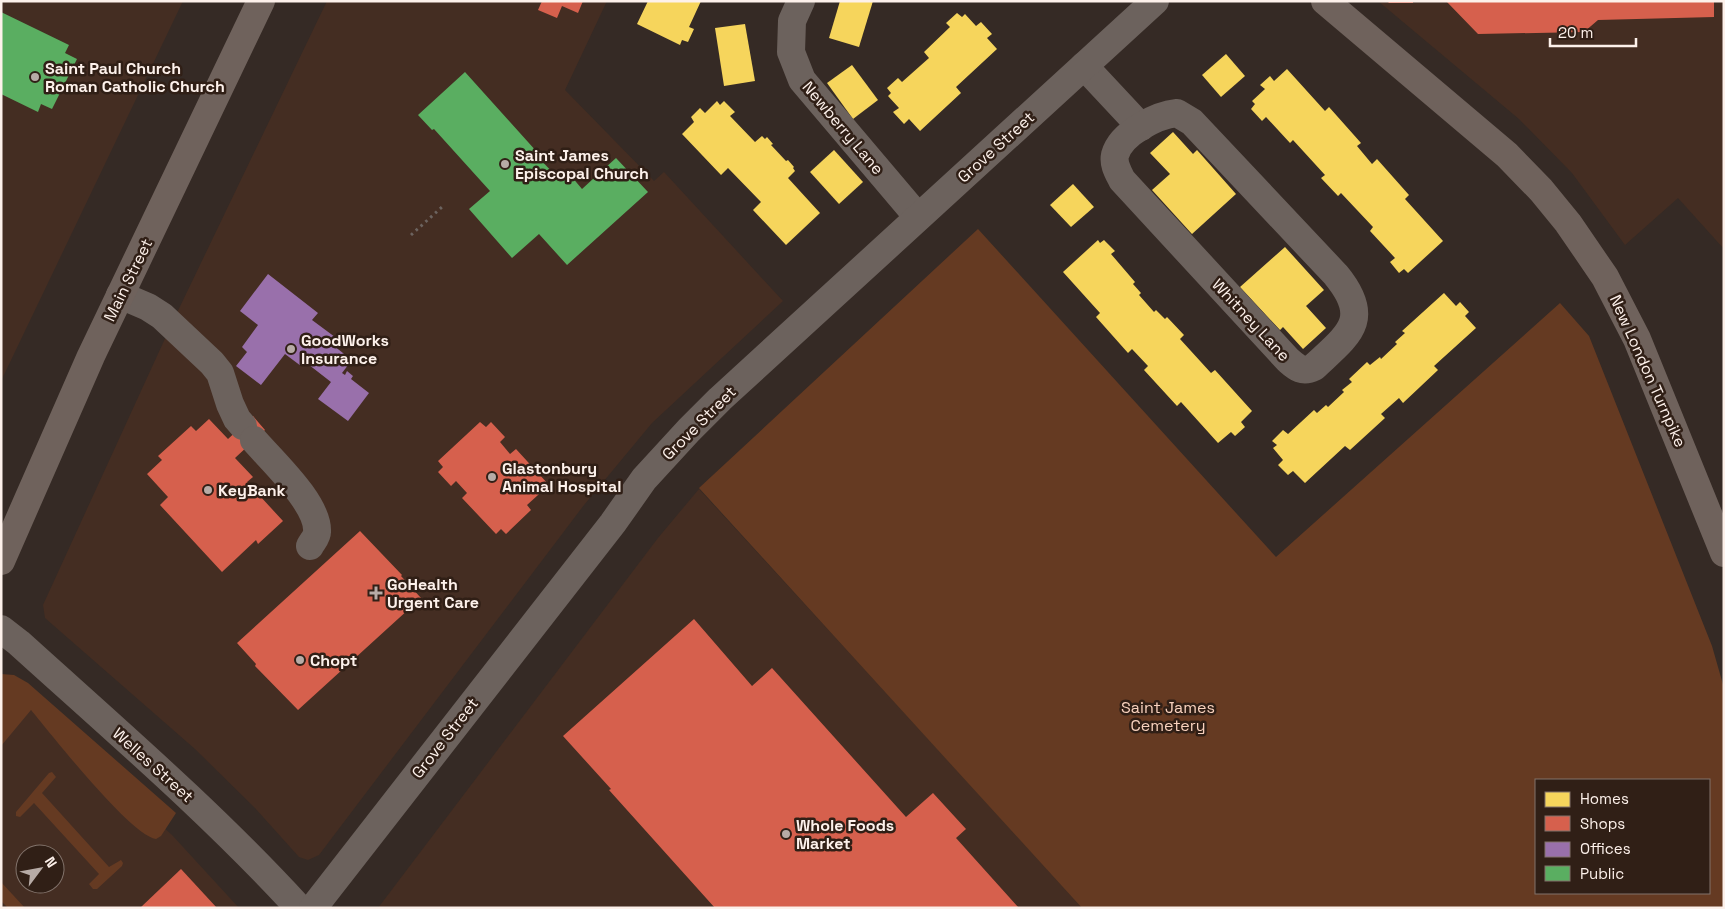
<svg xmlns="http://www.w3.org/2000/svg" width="1725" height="909" font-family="'Space Grotesk',sans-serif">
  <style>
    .built { fill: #442d22; fill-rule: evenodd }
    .green { fill: #653a22; fill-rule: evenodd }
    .homes { fill: #f6d55c }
    .shops { fill: #d6604d }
    .offices { fill: #9970ab }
    .public { fill: #5aae61 }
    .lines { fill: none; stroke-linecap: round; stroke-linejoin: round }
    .path { stroke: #6c635f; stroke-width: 3; stroke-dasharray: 2.5 4; stroke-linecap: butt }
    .minor { stroke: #6c625d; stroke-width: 28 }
    .major { stroke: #6f625c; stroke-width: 28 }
    .poi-dot { fill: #b7aba6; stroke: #301f16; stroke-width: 2 }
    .labels { text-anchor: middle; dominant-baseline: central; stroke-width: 5; stroke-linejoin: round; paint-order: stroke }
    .poi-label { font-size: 16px; font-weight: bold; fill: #fdf1eb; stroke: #301f16; text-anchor: start }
    .street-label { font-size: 16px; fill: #fdf1eb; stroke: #301f16 }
    .park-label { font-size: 16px; fill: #f9d2be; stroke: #301f16 }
  </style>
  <rect width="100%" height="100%" fill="#352a25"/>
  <g class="built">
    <path d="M1,1h182l-182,380z"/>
    <path d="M327,1h280l-42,89 89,91 10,-9 119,129 -131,122 -68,82 -265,350 -11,5 -9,-3 -44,-49 -60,-59 -150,-131 -2,-13 131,-286z"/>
    <path d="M1378,1h346v248l-46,-51 -53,47 -53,-72 -53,-54z"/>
    <path d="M699,489l305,332 78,87h-704l280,-370z"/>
    <path d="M6,688l166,147 67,73h-238v-211zM25,854h30v30h-30z"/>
  </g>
  <g class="green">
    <path d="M978,229l298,328 284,-254 29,33 123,310 12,42v220h-642l-383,-420zM1536,780h173v113h-173z"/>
    <path d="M1,674l13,1 14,8 148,130 -15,23 -5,3c-25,-3 -105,-105 -125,-129l-30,36z"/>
    <path d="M52,772l4,5 -14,16 67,74 12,-7 2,3 -1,3 -25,23h-4l-4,-5 10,-10 -65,-71 -14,14 -4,-1v-4l33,-39z"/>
    <path d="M1,882l24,26h-17l-7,-7z"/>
  </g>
  <g class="homes">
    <path d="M648,1h53l-12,26 5,2 -6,13 -6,-2 -2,5 -43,-21z"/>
    <path d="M840,1h33l-14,46 -30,-9z"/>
    <path d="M957,13l5,4 3,-3 11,12 5,-4 11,12 -5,4 10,11 -41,38 5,6 -41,38 -11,-12 -5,5 -11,-12 6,-4 -11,-12 3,-3 -4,-5 11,-10 4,4 27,-24 -5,-6 26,-25 -4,-4z"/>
    <path d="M745,24l10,57 -31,5 -9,-58z"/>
    <path d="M1226,54l19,22 -24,21 -19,-22z"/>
    <path d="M852,65l26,35 -25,19 -26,-36z"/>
    <path d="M1287,69l38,42 4,-4 32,36 -4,3 15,18 5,-5 32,36 -4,4 38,42 -35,32 -4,-4 -5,4 -9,-11 5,-4 -25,-27 3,-4 -32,-34 -3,3 -17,-18 4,-3 -32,-35 -3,3 -24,-26 -4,4 -11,-12 4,-5 -3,-3 13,-12 -5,-4 10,-9 4,5z"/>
    <path d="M717,101l3,4 4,-4 11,11 -5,4 25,26 7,-6 3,3 2,-2 6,7 -2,1 15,16 2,-1 6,7 -1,1 2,3 -7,7 32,35 -34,32 -33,-35 8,-8 -33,-34 -7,7 -39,-41 12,-12 -3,-5 9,-9 5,5z"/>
    <path d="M1173,132l20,22 4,-4 39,44 -44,40 -40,-44 18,-16 -20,-21z"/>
    <path d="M834,150l29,32 -24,22 -29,-32z"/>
    <path d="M1073,184l21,23 -23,20 -21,-22z"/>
    <path d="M1098,240l2,3 4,-3 11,11 -4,3 24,28 -2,2 8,9 -2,2 15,17 2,-2 9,9 2,-2 17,18 -4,4 31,34 4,-3 37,41 -11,11 4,5 -10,9 -4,-4 -13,11 -37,-41 -4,4 -33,-36 4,-4 -16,-17 -4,4 -32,-36 4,-4 -37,-41z"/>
    <path d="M1285,247l39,43 -18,16 20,22 -23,21 -20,-22 -3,3 -40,-43z"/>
    <path d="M1444,293l12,13 4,-4 9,10 -4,4 11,12 -42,38 4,4 -35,33 -4,-5 -18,16 4,4 -35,32 -5,-4 -40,37 -12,-12 -5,4 -10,-10 5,-5 -10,-12 4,-3 -5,-4 11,-11 5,4 26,-24 3,3 9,-8 2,2 16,-15 -2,-2 10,-8 -3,-3 18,-17 3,3 10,-8 1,2 16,-15 -2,-2 10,-9 -3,-2z"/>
  </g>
  <g class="shops">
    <path d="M542,1h41l-5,12 -16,-7 -5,12 -19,-8z"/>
    <path d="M1390,1h23v2h-25z"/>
    <path d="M1446,1h268v16l-116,3 -14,12 -106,2z"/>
    <path d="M253,416l12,14 -30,28 18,19 -6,5 36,39 -25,23 -2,-4 -34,32 -62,-67 8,-8 -21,-23 15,-14 -4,-4 33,-30 5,5 13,-12 19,20z"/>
    <path d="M480,422l6,5 5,-5 14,15 -5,5 10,12 6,-5 33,36 -22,20 4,5 -25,24 -5,-5 -5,5 -34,-36 5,-5 -11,-12 -5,5 -13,-14 5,-5 -5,-6z"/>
    <path d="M360,531l42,44 -1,1 20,22 -123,112 -43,-44 1,-2 -19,-21z"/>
    <path d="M694,619l58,67 20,-18 134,149 27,-24 33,36 -10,9 63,70h-304l-106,-118 2,-1 -48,-53z"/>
    <path d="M181,869l36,39h-77z"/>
  </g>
  <path class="offices" d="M268,274l50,39 -6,7 27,20 -5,6 18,14 -10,13 3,2 2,-4 6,5 -2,3 18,14 -21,28 -30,-22 13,-17 -27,-21 -3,5 -16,-12 -24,31 -25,-19 11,-14 -5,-5 16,-22 -18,-14z"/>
  <g class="public">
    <path d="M1,12l68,33 -4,8 12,6 -25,50 -11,-5 -3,8 -37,-18z"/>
    <path d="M465,72l72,80 -2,2 23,24 8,-8 16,19 34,-31 32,34 -81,73 -28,-31 -27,24 -43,-49 21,-18 -56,-62 -2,1 -14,-15z"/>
  </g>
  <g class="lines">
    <path class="path" d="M411,235l31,-28"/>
    <g class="minor">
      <path d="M801,1l-9,20 -1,31 11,28 116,137"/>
      <path d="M1084,66l57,61"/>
      <path d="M1177,113l15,9 144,153c37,45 12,60 -22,92 -12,6 -18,0 -26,-7l-166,-180c-4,-8 -9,-16 -7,-25 6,-22 42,-40 62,-42z"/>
      <path d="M120,295l28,12 14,9 50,47 8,10 10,31 7,15 6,7"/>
      <path d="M254,440c18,21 65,64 63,92 0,5 -5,10 -7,14"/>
      <path d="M1,629l18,14c95,86 193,170 280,265"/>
      <path d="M313,908l300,-385 31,-44 45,-49 31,-31 435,-398"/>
    </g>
    <g class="major">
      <path d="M1325,1l182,154 34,35 27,33 37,54 32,62 87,214"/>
      <path d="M1,561l90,-205 170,-355"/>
    </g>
  </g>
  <g class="poi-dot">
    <circle cx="35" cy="77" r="5"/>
    <circle cx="505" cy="164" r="5"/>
    <circle cx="291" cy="349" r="5"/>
    <circle cx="492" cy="477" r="5"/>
    <circle cx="208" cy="490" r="5"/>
    <path d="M373.5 585.5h5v5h5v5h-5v5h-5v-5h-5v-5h5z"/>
    <circle cx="300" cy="660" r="5"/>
    <circle cx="786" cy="834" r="5"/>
  </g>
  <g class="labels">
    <g class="poi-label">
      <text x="45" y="68">Saint Paul Church<tspan x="45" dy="18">Roman Catholic Church</tspan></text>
      <text x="515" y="155">Saint James<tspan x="515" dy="18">Episcopal Church</tspan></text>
      <text x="301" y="340">GoodWorks<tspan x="301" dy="18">Insurance</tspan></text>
      <text x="502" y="468">Glastonbury<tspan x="502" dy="18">Animal Hospital</tspan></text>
      <text x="218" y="490">KeyBank</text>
      <text x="387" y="584">GoHealth<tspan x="387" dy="18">Urgent Care</tspan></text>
      <text x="310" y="660">Chopt</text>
      <text x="796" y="825">Whole Foods<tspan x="796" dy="18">Market</tspan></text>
    </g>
    <g class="street-label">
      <text transform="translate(843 128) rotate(50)">Newberry Lane</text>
      <text transform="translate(996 147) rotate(-42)">Grove Street</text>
      <text transform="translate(128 280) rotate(-64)">Main Street</text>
      <text transform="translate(1251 320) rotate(47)">Whitney Lane</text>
      <text transform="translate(1648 371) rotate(66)">New London Turnpike</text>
      <text transform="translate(699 423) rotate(-45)">Grove Street</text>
      <text transform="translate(445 738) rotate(-52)">Grove Street</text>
      <text transform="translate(153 765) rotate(42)">Welles Street</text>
    </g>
    <g class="park-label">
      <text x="1168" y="707">Saint James<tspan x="1168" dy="18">Cemetery</tspan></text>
    </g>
  </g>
  <rect width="1725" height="909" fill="none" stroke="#fdf1eb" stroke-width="5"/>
  <rect x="1535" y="779" width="175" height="115" fill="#301f16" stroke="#82736b"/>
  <rect x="1545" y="792" width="25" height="15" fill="#f6d55c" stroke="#82736b"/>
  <text x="1580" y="804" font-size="15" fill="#fdf1eb">Homes</text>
  <rect x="1545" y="816" width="25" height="15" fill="#d6604d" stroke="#82736b"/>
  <text x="1580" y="829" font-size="15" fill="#fdf1eb">Shops</text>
  <rect x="1545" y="842" width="25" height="15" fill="#9970ab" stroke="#82736b"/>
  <text x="1580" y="854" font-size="15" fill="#fdf1eb">Offices</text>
  <rect x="1545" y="866" width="25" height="15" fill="#5aae61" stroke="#82736b"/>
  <text x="1580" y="879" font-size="15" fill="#fdf1eb">Public</text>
  <g transform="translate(40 869) rotate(58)"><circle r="24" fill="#301f16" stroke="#82736b"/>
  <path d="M0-4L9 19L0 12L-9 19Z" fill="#b7aba6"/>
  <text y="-8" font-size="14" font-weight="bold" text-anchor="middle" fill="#fdf1eb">N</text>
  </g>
  <path d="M1550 38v8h86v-8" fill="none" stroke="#fdf1eb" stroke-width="2.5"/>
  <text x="1558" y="38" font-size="15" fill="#fdf1eb" stroke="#301f16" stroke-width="4" paint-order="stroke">20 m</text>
</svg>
